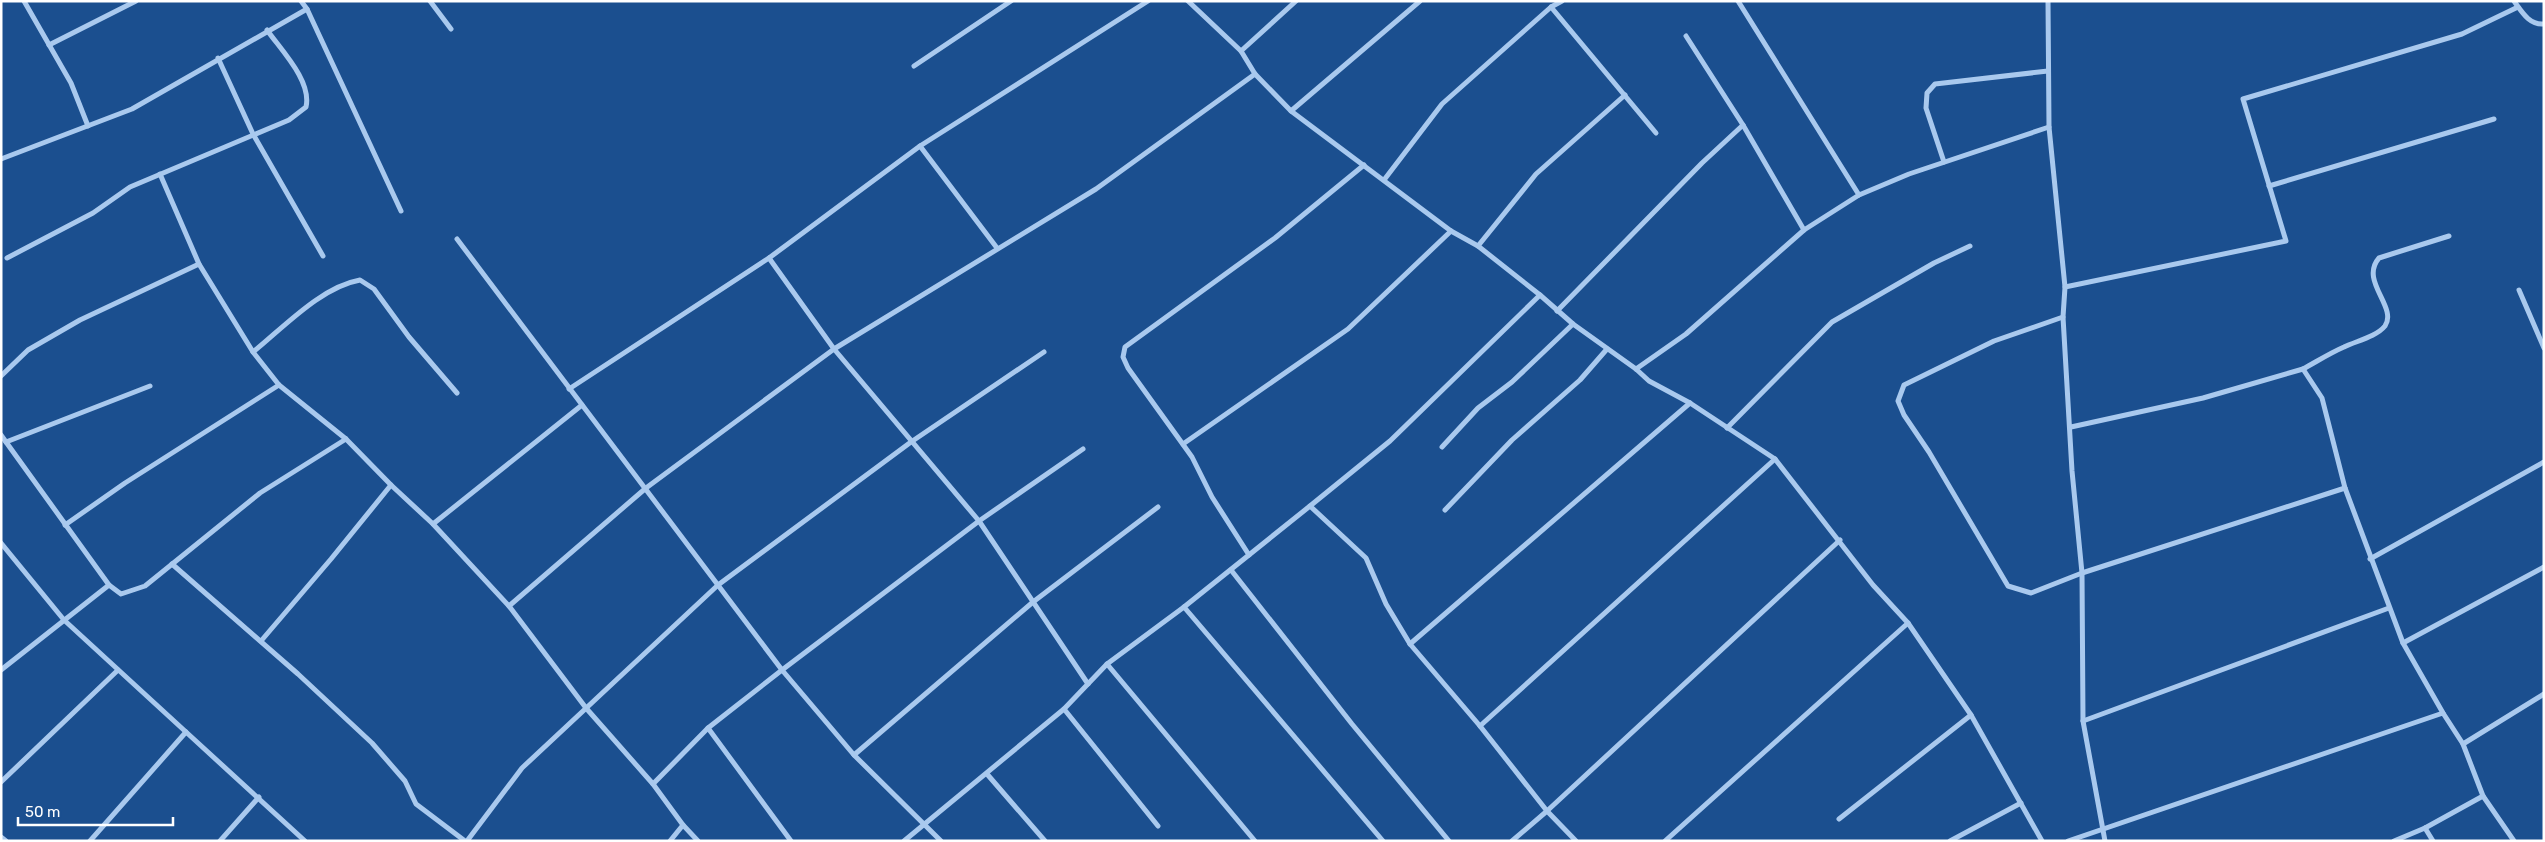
<svg xmlns="http://www.w3.org/2000/svg" width="2545" height="842" font-family="Rubik,sans-serif">
  <style>
    .lines { fill: none; stroke-linecap: round; stroke-linejoin: round }
    .street { stroke: #a9c9ee; stroke-width: 5 }
  </style>
  <rect width="100%" height="100%" fill="#1b4f8f"/>
  <g class="lines">
    <g class="street">
      <path d="M24,1l47,82 17,43"/>
      <path d="M430,1l21,28"/>
      <path d="M1188,1l53,50 14,23 36,37 160,120 27,15 62,49 33,29 63,45 13,12 41,22 85,56 98,126 35,38 63,92 71,126"/>
      <path d="M1738,1l121,194"/>
      <path d="M2048,1l1,126 16,160 -2,30 9,154 10,102 1,148 22,120"/>
      <path d="M2514,1c8,11 15,24 30,23"/>
      <path d="M1551,7l105,126"/>
      <path d="M307,9l94,202"/>
      <path d="M1686,36l57,89 61,105"/>
      <path d="M49,45l87,-44"/>
      <path d="M1241,51l55,-50"/>
      <path d="M218,58l35,76 70,122"/>
      <path d="M914,66l97,-65"/>
      <path d="M1291,111l129,-110"/>
      <path d="M920,146l77,102"/>
      <path d="M1,159l131,-50 175,-100 -6,-8"/>
      <path d="M1944,162l-18,-54 1,-15 8,-9 113,-13"/>
      <path d="M160,174l39,90 54,88 26,33 67,54 45,46 42,39 76,82 77,102 67,76 30,41 15,16"/>
      <path d="M1384,180l58,-76 109,-97 11,-6"/>
      <path d="M2269,186l225,-67"/>
      <path d="M457,239l325,431 72,85 87,86"/>
      <path d="M1478,246l58,-72 89,-79"/>
      <path d="M7,258l86,-45 37,-26 159,-67 17,-13c6,-26 -25,-57 -39,-77"/>
      <path d="M769,258l65,91 145,172 109,163"/>
      <path d="M2065,287l221,-46 -43,-142 219,-65 56,-27"/>
      <path d="M2519,290l25,58"/>
      <path d="M1557,311l145,-148 41,-38"/>
      <path d="M2063,317l-69,24 -90,44 -6,16 6,14 25,37 79,134 23,7 51,-20 263,-85"/>
      <path d="M253,352c31,-25 68,-65 107,-72l14,9 35,48 48,56"/>
      <path d="M1636,369l50,-35 118,-104 55,-35 50,-21 140,-47"/>
      <path d="M2303,369c13,-7 27,-16 41,-22 12,-6 32,-10 41,-21 13,-19 -26,-45 -6,-68l70,-22"/>
      <path d="M1,376l27,-26 52,-30 119,-56"/>
      <path d="M569,389l200,-131 151,-112 228,-145"/>
      <path d="M2071,427l132,-29 100,-29 19,29 23,90 58,155 40,70 20,31 20,52"/>
      <path d="M1727,428l105,-106 102,-59 36,-17"/>
      <path d="M1,435l108,150"/>
      <path d="M6,442l144,-56"/>
      <path d="M1183,444l165,-115 103,-98"/>
      <path d="M1442,447l36,-39 34,-26 61,-58"/>
      <path d="M1310,506l80,-65 150,-146"/>
      <path d="M1445,510l67,-70 68,-60 27,-31"/>
      <path d="M433,524l149,-119"/>
      <path d="M65,525l60,-42 154,-98"/>
      <path d="M1,543l63,77 122,112"/>
      <path d="M1249,555l-37,-58 -20,-40 -64,-89 -5,-11 2,-10 150,-109 89,-73"/>
      <path d="M2370,559l174,-97"/>
      <path d="M172,564l126,110 74,69 33,38 11,23 49,37"/>
      <path d="M1231,570l121,154 97,117"/>
      <path d="M509,606l137,-118 188,-139 262,-160 159,-115"/>
      <path d="M1184,607l199,234"/>
      <path d="M261,641l70,-82 60,-74"/>
      <path d="M2403,643l141,-76"/>
      <path d="M1410,644l280,-241"/>
      <path d="M1107,664l148,177"/>
      <path d="M1,670l108,-85 12,9 24,-8 115,-93 86,-54"/>
      <path d="M1064,709l94,117"/>
      <path d="M2083,721l306,-113"/>
      <path d="M1480,726l295,-267"/>
      <path d="M708,728l83,113"/>
      <path d="M2463,744l81,-50"/>
      <path d="M854,755l179,-153 125,-95"/>
      <path d="M987,774l58,67"/>
      <path d="M1,782l117,-112"/>
      <path d="M653,784l55,-56 74,-58 197,-149 104,-72"/>
      <path d="M1839,819l132,-104"/>
      <path d="M2425,828l8,13"/>
      <path d="M1,837l5,4"/>
      <path d="M90,841l96,-109 119,109"/>
      <path d="M220,841l39,-44"/>
      <path d="M467,841l55,-73 196,-183 193,-143 133,-90"/>
      <path d="M670,841l13,-16"/>
      <path d="M904,841l160,-132 43,-45 77,-57 126,-101 56,52 20,46 24,40 70,82 67,85 29,30"/>
      <path d="M1512,841l35,-30 293,-271"/>
      <path d="M1665,841l243,-218"/>
      <path d="M1950,841l71,-38"/>
      <path d="M2068,841l375,-128"/>
      <path d="M2394,841l31,-13 58,-32 31,45"/>
    </g>
  </g>
  <rect width="2545" height="842" fill="none" stroke="#ffffff" stroke-width="5"/>
  <path d="M18 817v8h155v-8" fill="none" stroke="#ffffff" stroke-width="2.5"/>
  <text x="25" y="817" font-size="15" fill="#ffffff" stroke="#1b4f8f" stroke-width="4" paint-order="stroke">50 m</text>
</svg>
